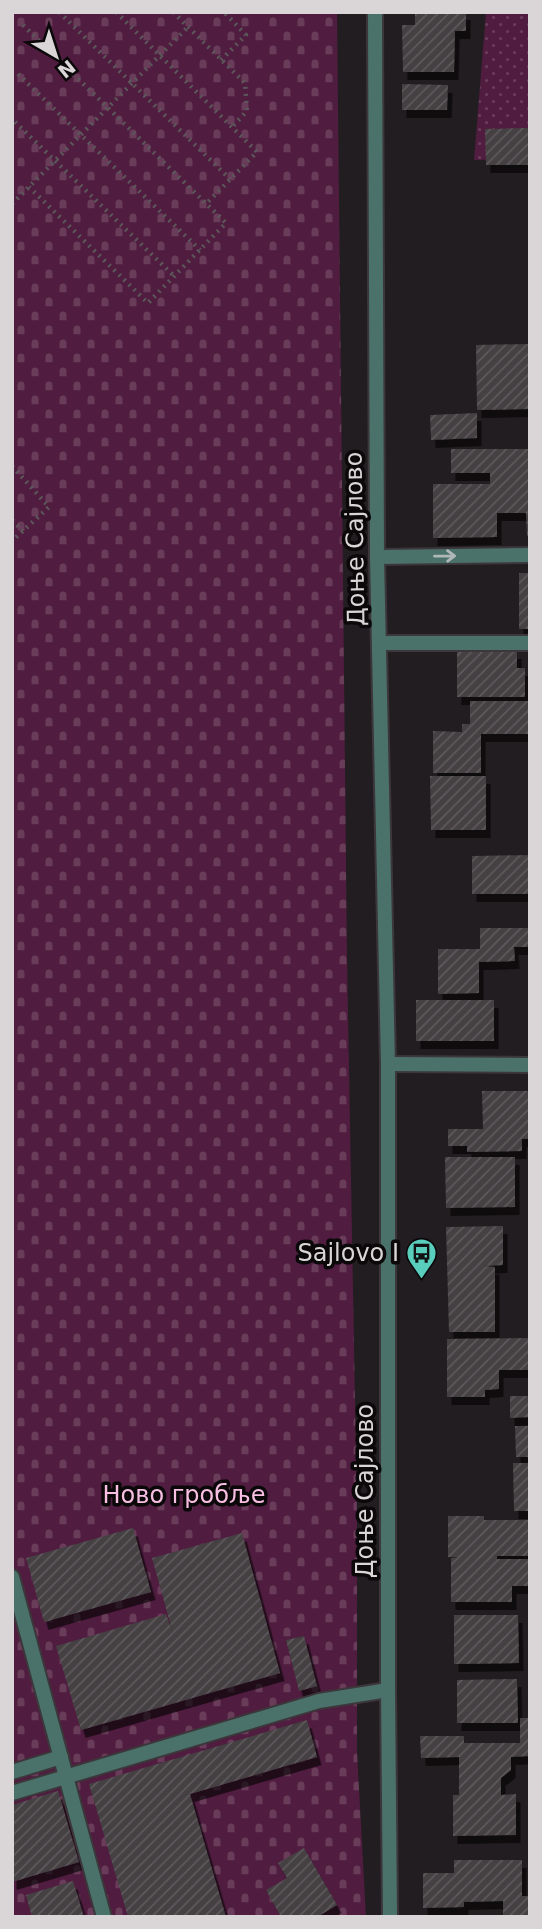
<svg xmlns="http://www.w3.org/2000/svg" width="542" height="1929" font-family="'DejaVu Sans',sans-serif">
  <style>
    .grass { fill: url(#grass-dots) }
    .cemetery { fill: url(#cemetery-stones) }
    .building { fill: url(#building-hatch); filter: url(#shadow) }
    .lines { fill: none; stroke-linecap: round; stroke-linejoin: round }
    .service-casing { stroke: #3c373a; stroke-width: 18 }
    .minor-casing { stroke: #3c373a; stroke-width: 18 }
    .tertiary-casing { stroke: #3c373a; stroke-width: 18 }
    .path { stroke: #5c575a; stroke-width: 4.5; stroke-dasharray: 2 5; stroke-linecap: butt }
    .service { stroke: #4a716a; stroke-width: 14 }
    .minor { stroke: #4a716a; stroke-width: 14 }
    .tertiary { stroke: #4a716a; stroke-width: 14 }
    .oneway { stroke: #afb8b7 }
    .labels { text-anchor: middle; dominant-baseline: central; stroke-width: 7; stroke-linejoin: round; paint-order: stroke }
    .street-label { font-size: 24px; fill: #dad6d8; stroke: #0a0809 }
    .poi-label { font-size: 24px; fill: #dad6d8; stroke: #0a0809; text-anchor: end }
    .park-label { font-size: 24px; fill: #f8bfe2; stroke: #0a0809 }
  </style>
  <defs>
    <pattern id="grass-dots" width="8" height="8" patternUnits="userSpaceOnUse" patternTransform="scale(1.75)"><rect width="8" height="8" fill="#501c3f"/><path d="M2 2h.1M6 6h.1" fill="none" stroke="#693c5a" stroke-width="1.8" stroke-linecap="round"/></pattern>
    <pattern id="cemetery-stones" width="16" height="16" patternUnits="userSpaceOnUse" patternTransform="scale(1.75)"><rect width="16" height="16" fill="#501c3f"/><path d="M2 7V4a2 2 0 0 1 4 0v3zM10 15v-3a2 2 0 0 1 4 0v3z" fill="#693c5a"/></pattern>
    <pattern id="building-hatch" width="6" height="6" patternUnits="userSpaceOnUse" patternTransform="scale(1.75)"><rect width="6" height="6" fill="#443f42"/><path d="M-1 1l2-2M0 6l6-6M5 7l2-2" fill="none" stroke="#5e5a5d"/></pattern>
    <filter id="shadow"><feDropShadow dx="4.5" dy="8" stdDeviation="0" flood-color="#0009"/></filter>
  </defs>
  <rect width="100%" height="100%" fill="#221d20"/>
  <path class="grass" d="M486,12h44v147l-56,1z"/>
  <path class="cemetery" d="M12,12h325l10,946 10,555v239l9,165h-354z"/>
  <g class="building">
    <path d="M415,12h51v19h-11l-1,41h-51l-1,-47h13z"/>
    <path d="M402,84l46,1 -1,25h-45z"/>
    <path d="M530,128v37h-44l-1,-36z"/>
    <path d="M530,344v65l-53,1 -1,-65z"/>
    <path d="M477,413v25l-46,2 -1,-25z"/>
    <path d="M451,449h77l2,87h-3l-1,-23h-29v24l-64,1v-54h57v-11h-39z"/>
    <rect x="519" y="573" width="11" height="56"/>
    <path d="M517,651v17h8v29h-68v-45z"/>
    <path d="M470,701h60v33h-49v39h-48v-42l29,1v-8h8z"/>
    <path d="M430,776h56v54h-55z"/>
    <path d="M530,855v39h-58v-38z"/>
    <path d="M480,928h50v19h-16l1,14 -36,1v31l-41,1v-45h42z"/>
    <rect x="416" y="1000" width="78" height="41"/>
    <path d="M482,1091h47l1,48h-8v12l-55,1v-6h-19v-17h35z"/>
    <path d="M445,1157h70v50l-69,1z"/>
    <path d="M503,1226v39l-19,1 11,1v65h-46l-3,-105z"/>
    <path d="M530,1338v32h-31v19l-14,1v7h-38v-58z"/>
    <path d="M510,1396h20v21l-20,1z"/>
    <path d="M515,1426h15v31h-14z"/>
    <path d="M513,1463h17v48h-16z"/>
    <path d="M448,1516h36v4h46v36h-33v3h33v27h-18v16h-61v-44l8,-1h-11z"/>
    <path d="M133,1528l18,64 -107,30 -18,-64z"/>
    <path d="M242,1533l38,140 -199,57 -25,-84 110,-32 6,16 -20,-72z"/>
    <path d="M454,1615h64l1,48 -65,1z"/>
    <path d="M304,1636l13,50 -18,5 -13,-51z"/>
    <path d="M517,1679l1,44h-61v-43z"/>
    <path d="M520,1718h10v38l-19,1v13l-10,8v17l15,-1v41l-63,1v-41h6v-38l-38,1 -1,-22h44v7h56z"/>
    <path d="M307,1720l10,37 -127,37 36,123h-98l-39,-133z"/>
    <path d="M58,1791l21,71 -67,20v-77z"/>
    <path d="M304,1848l33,57 -20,12h-36l-15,-27 21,-12 -9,-15z"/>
    <path d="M454,1860h68v36h8v21h-27v-16l-39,1v5l-41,1v-35h31z"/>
    <path d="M73,1881l11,36h-52l-6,-22z"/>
  </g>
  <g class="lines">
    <defs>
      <g id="service">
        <path d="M379,643h151"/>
        <path d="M12,1577l92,340"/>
        <path d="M12,1772l49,-15"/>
        <path d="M12,1793l307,-92 69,-11"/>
      </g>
      <g id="minor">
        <path d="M377,557l153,-2"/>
        <path d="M388,1064l142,1"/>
      </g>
      <path id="tertiary" d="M375,12l2,545 11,507v626l2,227"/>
    </defs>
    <use href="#service" class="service-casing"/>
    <use href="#minor" class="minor-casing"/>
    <use href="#tertiary" class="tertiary-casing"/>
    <g class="path">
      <path d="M59,12l171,167"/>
      <path d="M116,12l141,140 -51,52"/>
      <path d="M173,12l72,71 2,28 -15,16"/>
      <path d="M23,25l203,198 -78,80 -119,-116"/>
      <path d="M221,60l25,-25 -22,-23"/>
      <path d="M18,74l182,176"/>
      <path d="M15,122l159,154"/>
      <path d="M12,204l176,-177"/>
      <path d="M12,466l37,41 -37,34"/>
      <path d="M12,520l11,11"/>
    </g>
    <use href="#service" class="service"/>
    <use href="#minor" class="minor"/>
    <use href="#tertiary" class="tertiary"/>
  </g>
  <defs><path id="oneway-shaft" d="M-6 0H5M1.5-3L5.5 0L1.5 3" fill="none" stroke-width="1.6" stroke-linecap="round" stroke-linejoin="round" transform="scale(1.75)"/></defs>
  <use class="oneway" href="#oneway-shaft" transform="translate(445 556) rotate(-1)"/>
  <defs>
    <symbol id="bus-pin" viewBox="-11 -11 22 30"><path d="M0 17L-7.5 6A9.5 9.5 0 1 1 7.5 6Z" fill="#5acebd" stroke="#0a0809"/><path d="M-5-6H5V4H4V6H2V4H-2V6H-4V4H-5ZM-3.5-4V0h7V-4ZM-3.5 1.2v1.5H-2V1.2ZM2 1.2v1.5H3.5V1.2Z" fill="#111"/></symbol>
  </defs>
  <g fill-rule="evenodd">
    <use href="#bus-pin" x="404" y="1236" width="35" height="47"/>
  </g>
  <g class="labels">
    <g class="street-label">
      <text transform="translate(355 539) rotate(-91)">Доње Сајлово</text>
      <text transform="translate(365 1491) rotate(-90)">Доње Сајлово</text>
    </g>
    <g class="poi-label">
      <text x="399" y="1253">Sajlovo I</text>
    </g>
    <g class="park-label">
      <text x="184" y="1495">Ново гробље</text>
    </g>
  </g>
  <rect width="542" height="1929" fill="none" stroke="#dad6d8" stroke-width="28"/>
  <g transform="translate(56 56) rotate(141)" stroke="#0a0809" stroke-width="5" paint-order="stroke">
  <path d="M0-5L12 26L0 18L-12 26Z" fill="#dad6d8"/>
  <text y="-10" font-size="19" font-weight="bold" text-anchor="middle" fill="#dad6d8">N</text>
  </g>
</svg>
